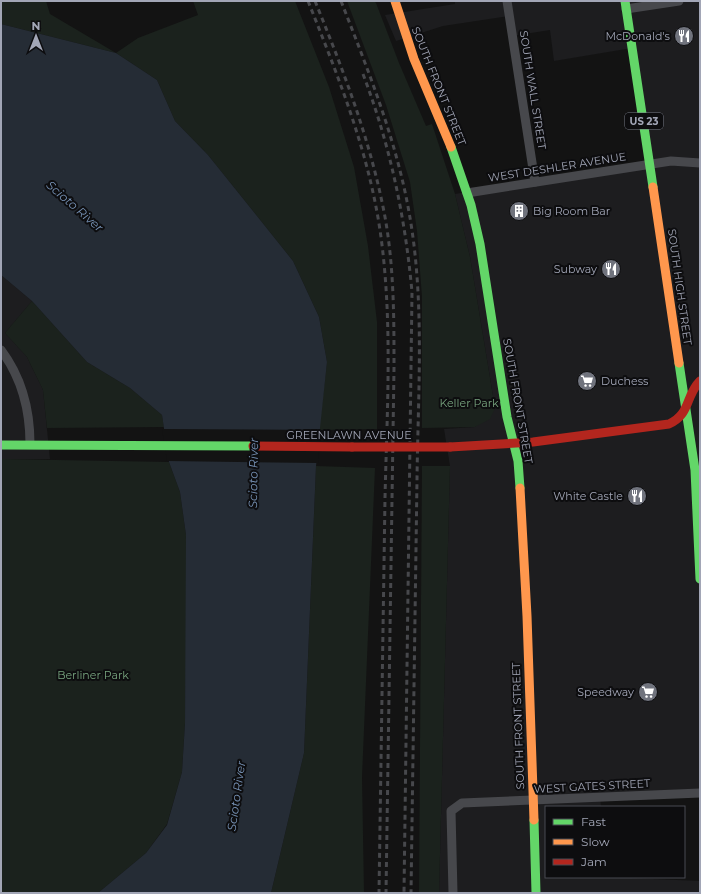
<svg xmlns="http://www.w3.org/2000/svg" width="701" height="894" font-family="Montserrat,sans-serif">
  <style>
    .built { fill: #1d1d1f }
    .green { fill: #1b221d }
    .water { fill: #252c35 }
    .pier { fill: #131313 }
    .lines { fill: none; stroke-linecap: round; stroke-linejoin: round }
    .street { stroke: #47484c; stroke-width: 9 }
    .fast { stroke: #63d668; stroke-width: 9 }
    .slow { stroke: #ff974d; stroke-width: 9 }
    .jam { stroke: #b3261e; stroke-width: 9 }
    .rail { stroke: #47484c; stroke-width: 3; stroke-dasharray: 5 4; stroke-linecap: butt }
    .jam-bridge { stroke: #b3261e; stroke-width: 9 }
    .labels { text-anchor: middle; dominant-baseline: central; stroke-width: 4; stroke-linejoin: round; paint-order: stroke }
    .shield { fill: #0d0d0f; stroke: #757884; stroke-width: 1 }
    .shield-label { font-size: 10px; font-weight: bold; fill: #a2a6b6 }
    .poi-label { font-size: 11px; fill: #a2a6b6; stroke: #0d0d0f; text-anchor: end }
    .street-label { font-size: 11px; fill: #a2a6b6; stroke: #0d0d0f }
    .park-label { font-size: 11px; fill: #77a37e; stroke: #0d0d0f }
    .water-label { font-size: 12px; font-style: italic; fill: #7691b4; stroke: #0d0d0f }
  </style>
  <rect width="100%" height="100%" fill="#131313"/>
  <g class="built">
    <path d="M455,1h245v791l-100,4 1,11h-55v70h61l93,4v12h-261l11,-427 -6,-37 31,-2 20,-19 -25,-151 -15,-63 192,-31 -15,-115 -78,13 -4,-31 -38,6 -3,-20 -66,10 -47,15 -11,-26 70,-11z"/>
    <path d="M1,275l31,26 -27,32 22,24 16,33 7,69h-49z"/>
  </g>
  <g class="green">
    <path d="M1,1h45l4,13 66,39 22,-15 60,-23 -5,-14h102l34,86 25,80 14,79 9,76v107l-58,1 8,-68 -8,-45 -26,-56 -85,-106 -33,-34 -18,-41 -41,-27 -115,-29z"/>
    <path d="M347,1h27l2,2 23,60 27,63 6,-2 23,70 15,63 25,151 -5,11 -15,8 -53,1v-131l-5,-66 -7,-49 -24,-77z"/>
    <path d="M32,301l55,61 43,26 32,27 2,12 -117,1 -4,-38 -16,-33 -22,-24z"/>
    <path d="M1,459l168,3 11,30 6,43 1,92 -2,96 -3,49 -15,52 -21,29 -48,40h-97z"/>
    <path d="M316,466l59,2 -13,309 2,116h-93l33,-140z"/>
    <path d="M422,466h28l-11,427h-20z"/>
  </g>
  <path class="water" d="M1,24l115,29 41,27 18,41 33,34 85,106 26,56 8,45 -11,104 -12,287 -33,140h-173l48,-40 21,-28 15,-53 3,-49 1,-188 -6,-43 -11,-30 -7,-47 -32,-27 -43,-26 -55,-61 -31,-26z"/>
  <path class="pier" d="M162,429l159,1 -3,33 -151,-2z"/>
  <g class="lines">
    <g class="street">
      <path d="M507,1l28,181"/>
      <path d="M626,9l53,-8"/>
      <path d="M467,193l204,-32 29,2"/>
      <path d="M1,350c21,28 29,59 29,94"/>
      <path d="M453,893l-2,-82 11,-8 238,-10"/>
    </g>
    <g class="fast">
      <path d="M625,1l28,186"/>
      <path d="M451,147l20,58 9,39 27,173 11,44 2,27"/>
      <path d="M679,363l16,107 5,109"/>
      <path d="M1,445l252,1"/>
      <path d="M534,820l2,73"/>
    </g>
    <g class="slow">
      <path d="M395,1l19,58 37,88"/>
      <path d="M653,187l26,176"/>
      <path d="M520,488l7,128 7,204"/>
    </g>
    <g class="jam">
      <path d="M253,446l99,1"/>
      <path d="M450,447l83,-5 136,-18c22,-10 16,-28 31,-43"/>
    </g>
    <g class="rail">
      <path d="M308,1c30,75 60,149 72,229 13,89 7,179 5,268 -2,132 -4,263 -6,395"/>
      <path d="M315,1c29,71 56,141 70,216 9,50 9,101 9,151l-8,525"/>
      <path d="M341,1c27,69 55,138 68,211 16,88 9,179 8,268 -2,137 -4,275 -6,413"/>
      <path d="M363,74c27,71 42,142 49,218l-8,601"/>
    </g>
    <path class="jam-bridge" d="M352,447h98"/>
  </g>
  <defs>
    <symbol id="restaurant-disc" viewBox="-11 -11 22 22"><circle r="9.5" fill="#70737d" stroke="#0d0d0f"/><path d="M-5-6h1v4h1v-4h1v4h1v-4h1v5L-1.5 .5V6h-2V.5L-5-1ZM5-6V6H3V1.5H1.5Q1.5-4 5-6Z" fill="#fff"/></symbol>
    <symbol id="building-disc" viewBox="-11 -11 22 22"><circle r="9.5" fill="#70737d" stroke="#0d0d0f"/><path d="M-4-6H4V6H1V3H-1V6H-4ZM-2.5-4.3h1.7v1.8h-1.7ZM.8-4.3h1.7v1.8H.8ZM-2.5-1h1.7V.8h-1.7ZM.8-1h1.7V.8H.8Z" fill="#fff"/></symbol>
    <symbol id="supermarket-disc" viewBox="-11 -11 22 22"><circle r="9.5" fill="#70737d" stroke="#0d0d0f"/><path d="M-6-5.5h2.5l.6 2H6L4.5 2H-2.5L-4.4-4H-6ZM-1.5 3.2a1.3 1.3 0 1 0 .1 0ZM3 3.2a1.3 1.3 0 1 0 .1 0Z" fill="#fff"/></symbol>
  </defs>
  <g fill-rule="evenodd">
    <use href="#restaurant-disc" x="673" y="25" width="22" height="22"/>
    <use href="#building-disc" x="508" y="200" width="22" height="22"/>
    <use href="#restaurant-disc" x="600" y="258" width="22" height="22"/>
    <use href="#supermarket-disc" x="576" y="370" width="22" height="22"/>
    <use href="#restaurant-disc" x="626" y="485" width="22" height="22"/>
    <use href="#supermarket-disc" x="637" y="681" width="22" height="22"/>
  </g>
  <g class="labels">
    <rect class="shield" x="625" y="113" width="38" height="16" rx="3"/>
    <g class="shield-label">
      <text x="644" y="121">US 23</text>
    </g>
    <g class="poi-label">
      <text x="670" y="36">McDonald's</text>
      <text x="533" y="211" text-anchor="start">Big Room Bar</text>
      <text x="597" y="269">Subway</text>
      <text x="601" y="381" text-anchor="start">Duchess</text>
      <text x="623" y="496">White Castle</text>
      <text x="634" y="692">Speedway</text>
    </g>
    <g class="street-label">
      <text transform="translate(439 86) rotate(68)">SOUTH FRONT STREET</text>
      <text transform="translate(533 90) rotate(81)">SOUTH WALL STREET</text>
      <text transform="translate(557 167) rotate(-9)">WEST DESHLER AVENUE</text>
      <text transform="translate(680 287) rotate(82)">SOUTH HIGH STREET</text>
      <text transform="translate(518 401) rotate(80)">SOUTH FRONT STREET</text>
      <text x="349" y="435">GREENLAWN AVENUE</text>
      <text transform="translate(518 726) rotate(-92)">SOUTH FRONT STREET</text>
      <text transform="translate(592 786) rotate(-3)">WEST GATES STREET</text>
    </g>
    <g class="park-label">
      <text x="469" y="403">Keller Park</text>
      <text x="93" y="675">Berliner Park</text>
    </g>
    <g class="water-label">
      <text transform="translate(75 206) rotate(41)">Scioto River</text>
      <text transform="translate(253 473) rotate(-89)">Scioto River</text>
      <text transform="translate(236 796) rotate(-82)">Scioto River</text>
    </g>
  </g>
  <rect width="701" height="894" fill="none" stroke="#a2a6b6" stroke-width="4"/>
  <rect x="545" y="806" width="140" height="72" fill="#0d0d0f" stroke="#494a52"/>
  <rect x="553" y="819" width="20" height="6" fill="#63d668" stroke="#494a52"/>
  <text x="581" y="826" font-size="12" fill="#a2a6b6">Fast</text>
  <rect x="553" y="839" width="20" height="6" fill="#ff974d" stroke="#494a52"/>
  <text x="581" y="846" font-size="12" fill="#a2a6b6">Slow</text>
  <rect x="553" y="859" width="20" height="6" fill="#b3261e" stroke="#494a52"/>
  <text x="581" y="866" font-size="12" fill="#a2a6b6">Jam</text>
  <g transform="translate(36 36)" stroke="#0d0d0f" stroke-width="3" paint-order="stroke">
  <path d="M0-3L7 15L0 10L-7 15Z" fill="#a2a6b6"/>
  <text y="-6" font-size="11" font-weight="bold" text-anchor="middle" fill="#a2a6b6">N</text>
  </g>
</svg>
